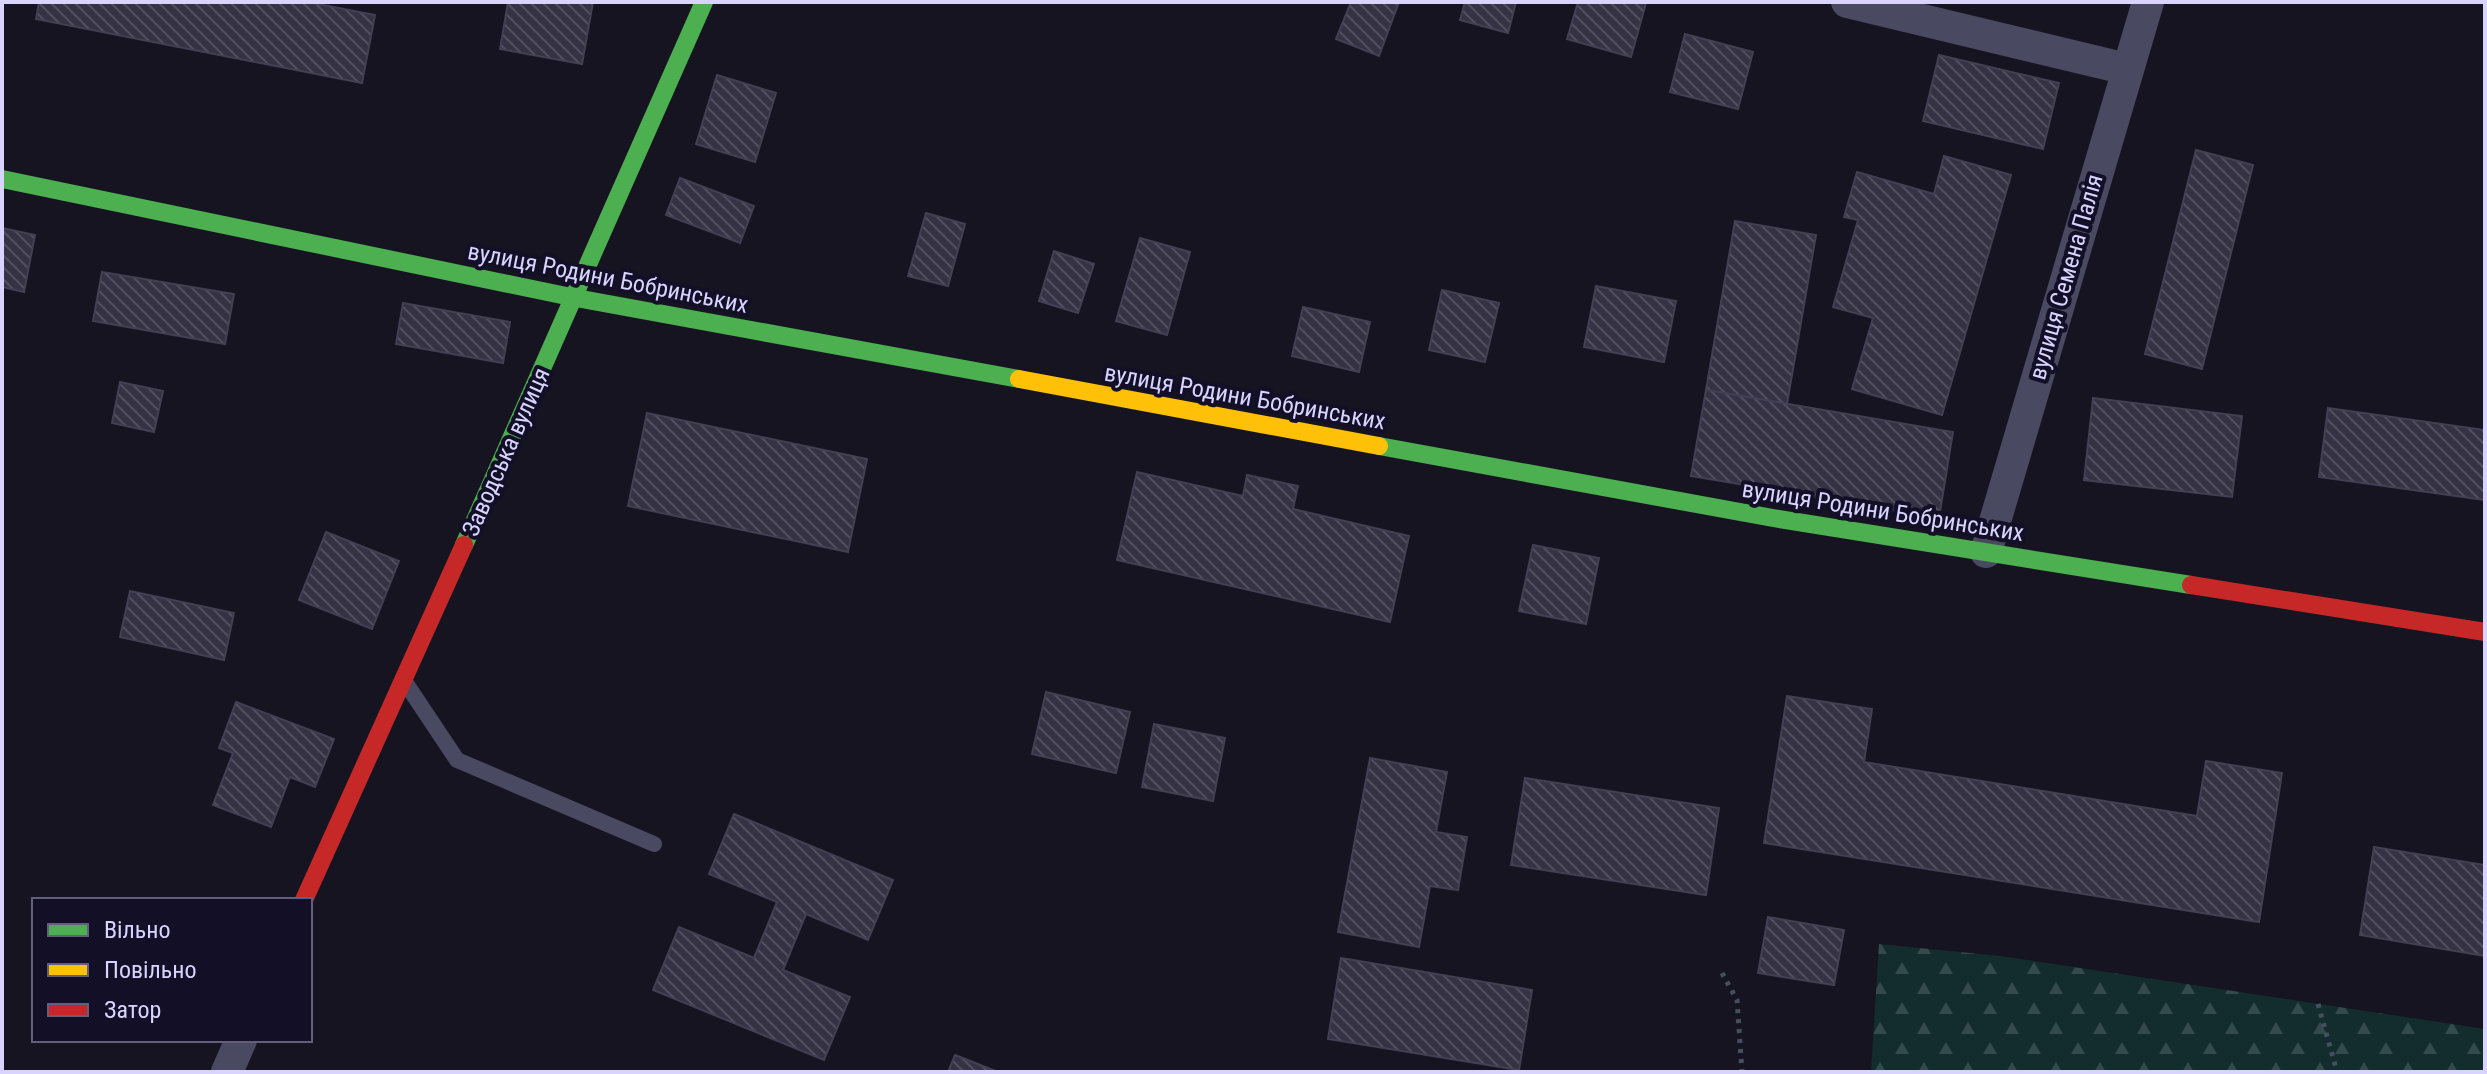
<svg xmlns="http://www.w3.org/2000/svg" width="2487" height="1074" font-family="'Roboto Condensed',sans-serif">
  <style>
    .forest { fill: url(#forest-firs) }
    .building { fill: url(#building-back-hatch); stroke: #433f54; stroke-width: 2 }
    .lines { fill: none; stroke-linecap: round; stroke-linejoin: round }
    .path { stroke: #44505f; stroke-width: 5; stroke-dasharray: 4 6; stroke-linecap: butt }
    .lane { stroke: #4a4962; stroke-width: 16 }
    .street { stroke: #4a4962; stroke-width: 32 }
    .fast { stroke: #4caf50; stroke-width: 18 }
    .slow { stroke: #ffc107; stroke-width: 18 }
    .jam { stroke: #c62828; stroke-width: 18 }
    .labels { text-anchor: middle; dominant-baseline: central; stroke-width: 8; stroke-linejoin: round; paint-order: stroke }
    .street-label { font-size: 24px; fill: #d9d4ff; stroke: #130f26 }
  </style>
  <defs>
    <pattern id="forest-firs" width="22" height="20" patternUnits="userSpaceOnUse" patternTransform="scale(2)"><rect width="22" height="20" fill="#132c2d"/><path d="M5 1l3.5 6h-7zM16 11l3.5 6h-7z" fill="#354a4c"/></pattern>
    <pattern id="building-back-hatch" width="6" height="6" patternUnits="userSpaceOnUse" patternTransform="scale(2)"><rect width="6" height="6" fill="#343243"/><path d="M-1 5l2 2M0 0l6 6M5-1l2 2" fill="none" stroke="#514f5f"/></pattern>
  </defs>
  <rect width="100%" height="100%" fill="#161421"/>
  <path class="forest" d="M1879,944l121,12 485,73v43h-614z"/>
  <g class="building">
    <path d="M39,2h269l67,13 -13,68 -326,-64z"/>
    <path d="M508,2h85l-11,62 -82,-15z"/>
    <path d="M1351,2h48l-20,54 -43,-17z"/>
    <path d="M1465,2h51l-8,31 -48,-13z"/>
    <path d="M1578,2l68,1 -15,54 -64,-18z"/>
    <path d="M1685,34l68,18 -15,57 -68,-17z"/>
    <path d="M1939,55l120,28 -16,66 -120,-28z"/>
    <path d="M717,75l59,18 -21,69 -59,-18z"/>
    <path d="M2196,150l57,15 -51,204 -57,-15z"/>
    <path d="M1944,156l67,19 -69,240 -90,-26 21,-71 -40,-11 25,-87 -14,-3 13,-45 77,22z"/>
    <path d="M680,178l74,28 -14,37 -74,-28z"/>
    <path d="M926,213l39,11 -17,62 -40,-10z"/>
    <path d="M1735,221l81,14 -29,169 -81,-14z"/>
    <path d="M2,228l33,7 -11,57 -22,-5z"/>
    <path d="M1140,238l50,14 -23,83 -51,-14z"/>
    <path d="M1054,251l40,13 -16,49 -39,-12z"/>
    <path d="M102,272l132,22 -9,50 -132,-23z"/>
    <path d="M1596,286l80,15 -12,61 -80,-15z"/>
    <path d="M1442,290l57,13 -14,59 -56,-12z"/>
    <path d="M403,303l107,19 -7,41 -107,-19z"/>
    <path d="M1303,307l67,15 -11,50 -67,-16z"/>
    <path d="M120,382l43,9 -9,41 -42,-9z"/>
    <path d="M1706,390l247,42 -14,86 -248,-42z"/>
    <path d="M2093,398l149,18 -10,81 -148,-17z"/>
    <path d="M2328,408l157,22v70l-166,-23z"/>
    <path d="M647,413l220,46 -19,93 -220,-46z"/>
    <path d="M1137,472l106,24 4,-21 51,11 -5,23 116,27 -19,86 -273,-62z"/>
    <path d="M326,532l73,29 -27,68 -73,-29z"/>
    <path d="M1533,545l66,13 -13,66 -67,-13z"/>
    <path d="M130,591l104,22 -10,47 -104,-23z"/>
    <path d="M1046,692l84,20 -14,61 -84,-19z"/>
    <path d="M1787,696l85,13 -8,53 333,54 9,-55 76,12 -23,149 -495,-79z"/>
    <path d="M236,702l98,37 -19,48 -25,-10 -19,50 -58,-22 20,-52 -14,-5z"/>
    <path d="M1154,724l71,14 -12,63 -71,-14z"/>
    <path d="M1370,758l77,14 -11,60 31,5 -9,53 -28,-4 -11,61 -81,-15z"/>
    <path d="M1525,778l194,30 -13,87 -195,-30z"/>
    <path d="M734,814l159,66 -25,60 -62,-26 -23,56 67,27 -26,63 -171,-70 26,-63 75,31 23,-56 -68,-28z"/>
    <path d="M2374,847l111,18v91l-125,-21z"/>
    <path d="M1768,917l76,13 -10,55 -76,-12z"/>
    <path d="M1341,958l191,32 -13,80 -191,-31z"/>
    <path d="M955,1055l43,17h-50z"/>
  </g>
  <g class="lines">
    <g class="path">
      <path d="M1722,973l15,27 5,72"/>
      <path d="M2318,1004l19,68"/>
    </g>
    <path class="lane" d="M407,685l50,75 197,84"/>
    <g class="street">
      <path d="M1847,2l280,67"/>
      <path d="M1986,552l162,-550"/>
      <path d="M227,1072l14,-32"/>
    </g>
    <g class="fast">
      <path d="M2,179l574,119 443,81"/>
      <path d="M1379,446l394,72 418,67"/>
      <path d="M464,545l240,-543"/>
    </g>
    <path class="slow" d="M1019,379l360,67"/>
    <g class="jam">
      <path d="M2191,585l294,47"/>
      <path d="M304,900l160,-355"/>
    </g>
  </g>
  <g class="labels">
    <g class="street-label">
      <text transform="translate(2066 277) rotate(-74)">вулиця Семена Палія</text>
      <text transform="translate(608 278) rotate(11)">вулиця Родини Бобринських</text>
      <text transform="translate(1245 397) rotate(10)">вулиця Родини Бобринських</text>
      <text transform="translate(506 452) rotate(-66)">Заводська вулиця</text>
      <text transform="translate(1883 511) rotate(9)">вулиця Родини Бобринських</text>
    </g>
  </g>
  <rect width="2487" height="1074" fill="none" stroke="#d9d4ff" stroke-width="8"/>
  <rect x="32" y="898" width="280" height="144" fill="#130f26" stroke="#625e7d" stroke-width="2"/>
  <rect x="48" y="924" width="40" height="12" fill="#4caf50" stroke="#625e7d" stroke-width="2"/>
  <text x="104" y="938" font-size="24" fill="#d9d4ff">Вільно</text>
  <rect x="48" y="964" width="40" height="12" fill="#ffc107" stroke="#625e7d" stroke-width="2"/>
  <text x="104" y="978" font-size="24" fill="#d9d4ff">Повільно</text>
  <rect x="48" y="1004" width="40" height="12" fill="#c62828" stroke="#625e7d" stroke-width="2"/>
  <text x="104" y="1018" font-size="24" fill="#d9d4ff">Затор</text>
</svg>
